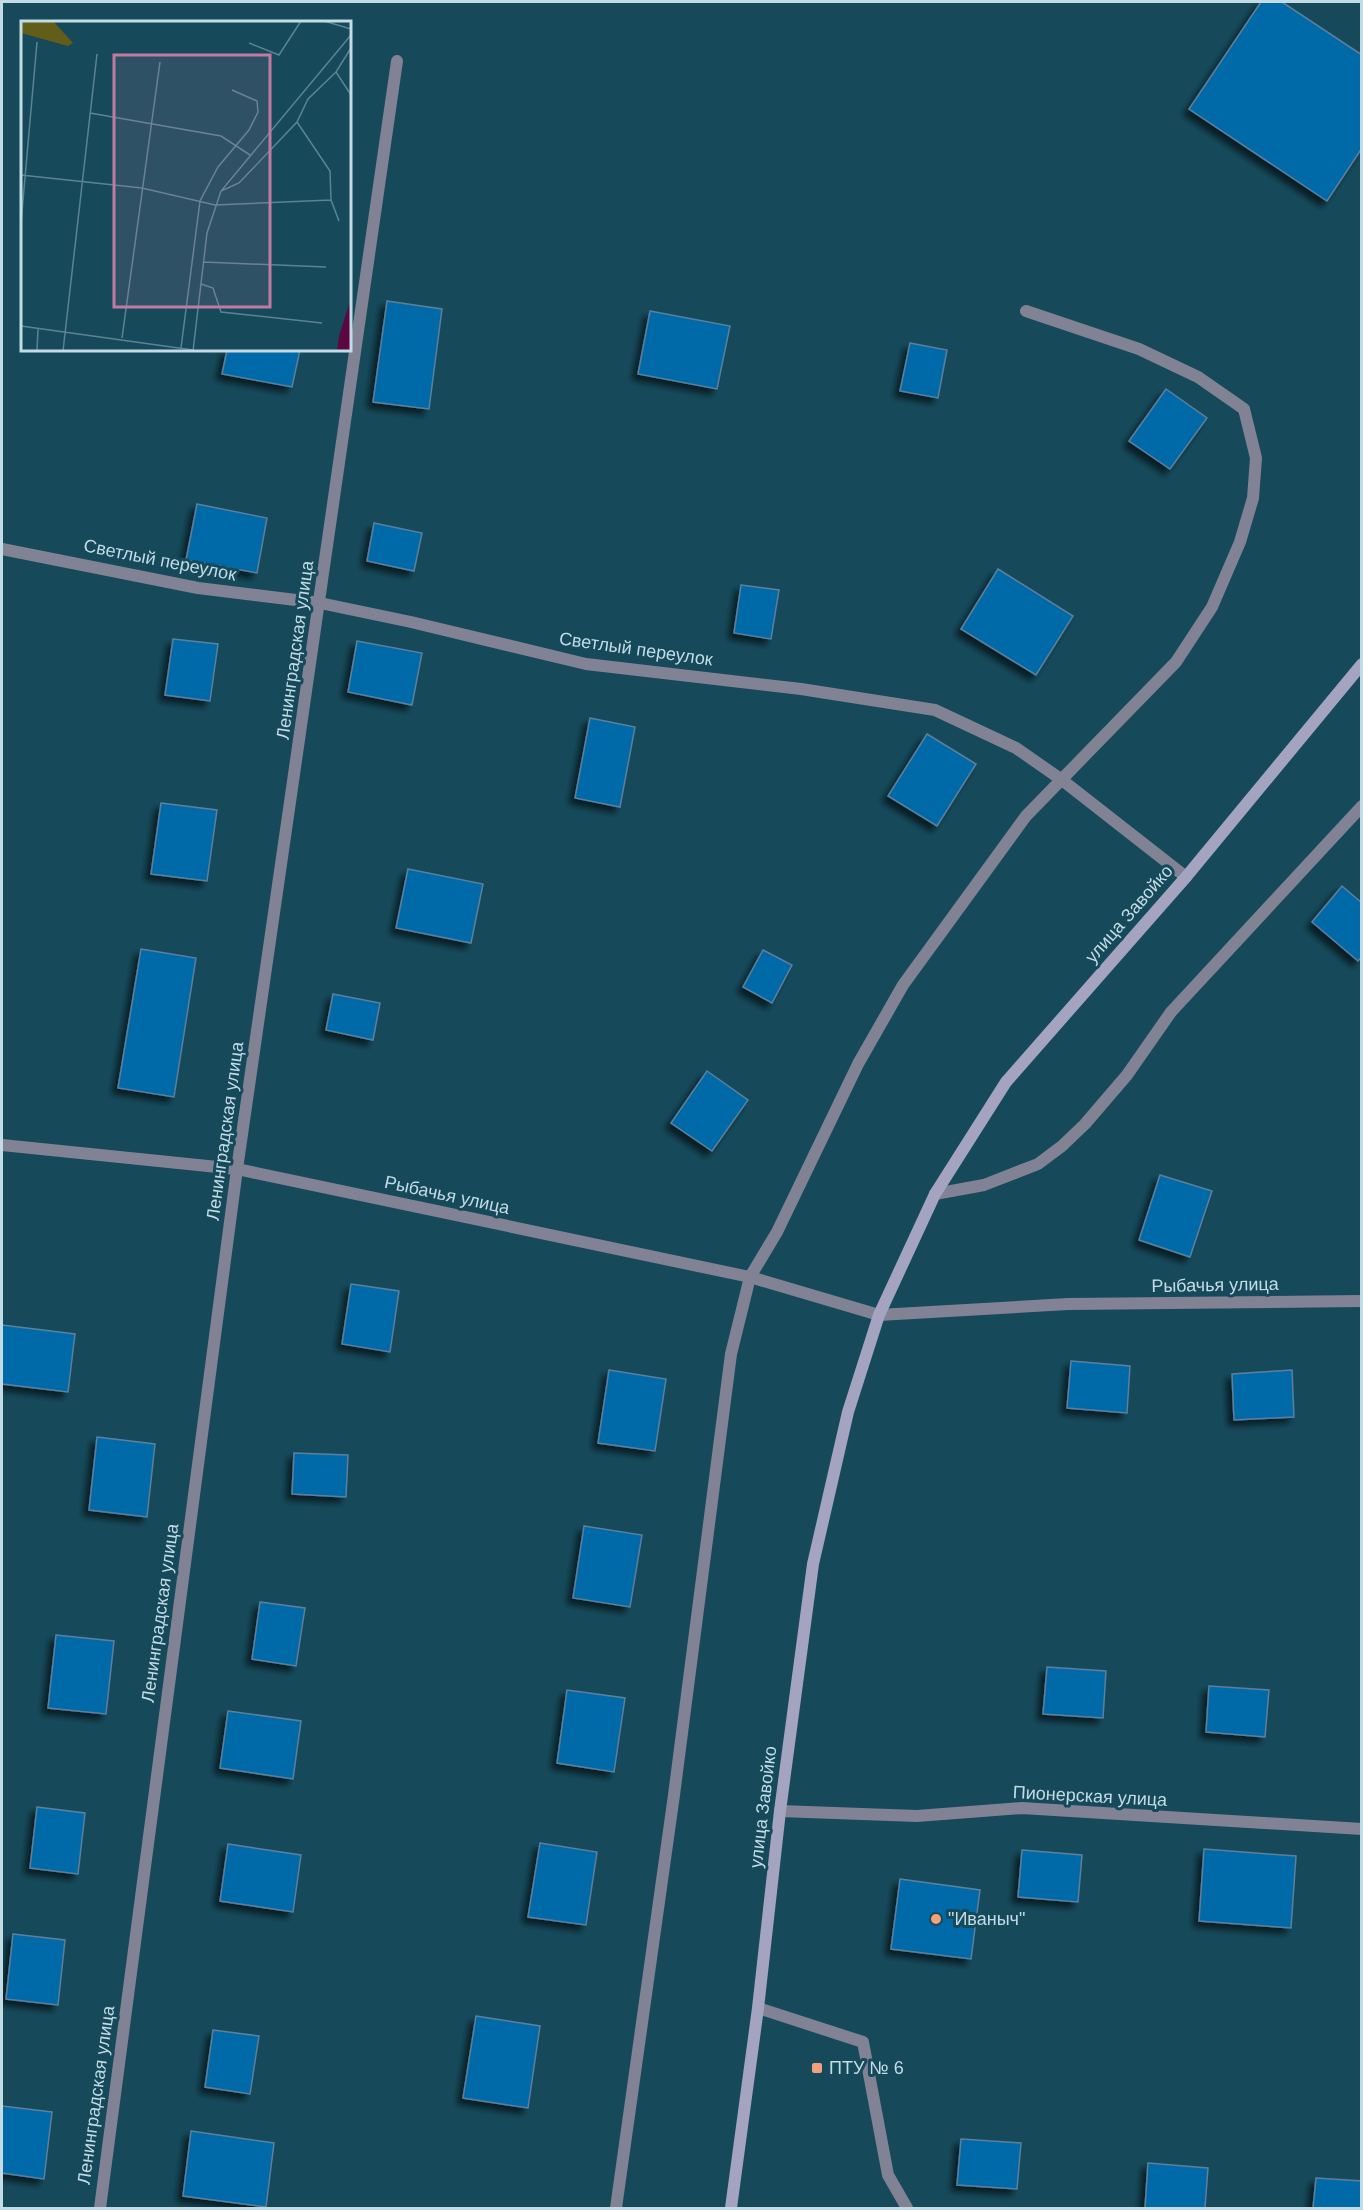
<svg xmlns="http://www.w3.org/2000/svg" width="1363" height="2210" font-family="Helvetica,sans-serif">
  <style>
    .building { fill: #006ba8; stroke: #5c7f9d; stroke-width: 1.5; filter: url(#shadow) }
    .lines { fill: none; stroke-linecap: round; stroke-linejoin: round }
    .lane { stroke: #818294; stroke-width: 12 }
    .street { stroke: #818294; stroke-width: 12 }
    .secondary { stroke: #a4a4c1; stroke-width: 12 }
    .poi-dot { fill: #f1a17d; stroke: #164a5b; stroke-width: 2 }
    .labels { text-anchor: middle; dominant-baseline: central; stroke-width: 6; stroke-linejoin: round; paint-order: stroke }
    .street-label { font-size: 18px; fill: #c2dbe5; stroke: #164a5b }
    .poi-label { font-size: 18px; fill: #c2dbe5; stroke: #164a5b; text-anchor: start }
    .inset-road { fill: none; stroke: #5b8492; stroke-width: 1.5 }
    .view { fill: #c27aa0; fill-opacity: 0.15; stroke: #c27aa0; stroke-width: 3 }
    .inset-edge { fill: none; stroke: #c2dbe5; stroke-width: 3 }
  </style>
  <defs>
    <filter id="shadow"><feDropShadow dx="-5.5" dy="5.5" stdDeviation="3" flood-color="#0009"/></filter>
  </defs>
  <rect width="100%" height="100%" fill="#164a5b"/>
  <g class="building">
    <path d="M1261,2h21l80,53v93l-35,53 -138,-92z"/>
    <path d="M387,301l55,8 -13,100 -56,-7z"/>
    <path d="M650,311l80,15 -13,63 -79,-15z"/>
    <path d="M910,343l37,7 -9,48 -38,-7z"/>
    <path d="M227,350h73l-8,37 -70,-13z"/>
    <path d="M1166,389l41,29 -37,51 -41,-28z"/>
    <path d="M197,504l70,14 -10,55 -71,-13z"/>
    <path d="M374,523l48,10 -8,38 -47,-10z"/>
    <path d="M998,569l75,47 -37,59 -75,-46z"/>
    <path d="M741,585l38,5 -8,49 -37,-6z"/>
    <path d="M173,639l45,5 -8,57 -45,-6z"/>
    <path d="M357,641l65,12 -10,52 -64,-13z"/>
    <path d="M590,718l45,9 -15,80 -45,-9z"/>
    <path d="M927,734l49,30 -39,62 -49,-30z"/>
    <path d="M161,803l56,7 -10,71 -56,-7z"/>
    <path d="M408,869l75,15 -12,59 -75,-15z"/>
    <path d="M1342,886l20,17v53l-4,5 -46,-39z"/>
    <path d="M141,949l55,9 -22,139 -56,-9z"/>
    <path d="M763,950l29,15 -20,38 -29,-16z"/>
    <path d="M333,994l47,9 -7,37 -47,-10z"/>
    <path d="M707,1071l41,29 -36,51 -41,-28z"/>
    <path d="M1160,1175l52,16 -22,66 -51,-17z"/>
    <path d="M351,1284l48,7 -9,61 -48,-8z"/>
    <path d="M2,1325l73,9 -7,58 -66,-8z"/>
    <path d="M1071,1361l59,5 -3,47 -60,-5z"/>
    <path d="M609,1370l57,9 -11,72 -57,-8z"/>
    <path d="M1292,1370l2,47 -60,3 -2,-46z"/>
    <path d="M97,1437l58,7 -8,73 -58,-7z"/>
    <path d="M294,1453l54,2 -2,42 -54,-3z"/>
    <path d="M584,1526l58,9 -12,72 -57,-9z"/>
    <path d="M260,1602l45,6 -9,58 -44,-7z"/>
    <path d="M56,1635l58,6 -8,73 -58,-6z"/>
    <path d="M1047,1667l59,4 -3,47 -60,-4z"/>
    <path d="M1209,1686l60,4 -4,47 -59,-5z"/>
    <path d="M567,1690l58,8 -11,74 -57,-9z"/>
    <path d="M228,1711l73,10 -8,58 -73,-11z"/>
    <path d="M37,1807l48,6 -7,61 -48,-6z"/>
    <path d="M540,1843l57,9 -11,73 -58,-8z"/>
    <path d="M228,1844l73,11 -8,57 -73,-11z"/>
    <path d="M1204,1849l92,7 -5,72 -92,-7z"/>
    <path d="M1022,1850l60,5 -4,47 -60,-5z"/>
    <path d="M900,1879l80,11 -9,69 -80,-10z"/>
    <path d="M13,1934l52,6 -7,65 -52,-6z"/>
    <path d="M476,2016l64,10 -12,82 -65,-10z"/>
    <path d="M213,2030l46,6 -9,58 -45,-7z"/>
    <path d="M2,2106l50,6 -8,67 -42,-6z"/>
    <path d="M191,2131l83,12 -8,64 -83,-11z"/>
    <path d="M961,2139l60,4 -4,46 -60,-4z"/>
    <path d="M1148,2163l60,5 -3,40h-60z"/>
    <path d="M1316,2178l46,3v27h-49z"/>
  </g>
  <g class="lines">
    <path class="lane" d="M2,549l196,39 122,15 91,19 175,42 215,25 134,21 81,38 46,32 124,97"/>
    <g class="street">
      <path d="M2,1145l235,24 513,108 129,38 189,-11 294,-3"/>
      <path d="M935,1194l49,-9 54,-21 24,-18 23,-22 42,-49 44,-63 191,-206"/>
      <path d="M780,1811l137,5 105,-8 340,21"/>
      <path d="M758,2008l105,34 25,133 19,33"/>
      <path d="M100,2208l137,-1039 160,-1108"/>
      <path d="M616,2208l58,-413 57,-441 19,-77 27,-45 81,-168 45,-79 123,-169 150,-154 36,-55 28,-65 13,-44 3,-40 -12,-49 -46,-32 -59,-28 -113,-38"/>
    </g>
    <path class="secondary" d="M731,2208l27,-200 22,-197 33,-247 35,-152 31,-97 56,-121 71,-112 180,-205 176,-213"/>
  </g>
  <g class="poi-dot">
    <circle cx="936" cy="1919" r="6"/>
    <rect x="811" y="2062" width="12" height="12" rx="3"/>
  </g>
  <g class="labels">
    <g class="street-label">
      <text transform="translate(160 560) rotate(11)">Светлый переулок</text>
      <text transform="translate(636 649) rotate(8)">Светлый переулок</text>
      <text transform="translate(295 650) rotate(-82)">Ленинградская улица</text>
      <text transform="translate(1129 914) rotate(-49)">улица Завойко</text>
      <text transform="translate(225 1131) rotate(-82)">Ленинградская улица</text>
      <text transform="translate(447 1195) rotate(12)">Рыбачья улица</text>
      <text transform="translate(1215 1285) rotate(-1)">Рыбачья улица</text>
      <text transform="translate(160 1613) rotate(-82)">Ленинградская улица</text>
      <text transform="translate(1090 1796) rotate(3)">Пионерская улица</text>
      <text transform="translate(763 1807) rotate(-83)">улица Завойко</text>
      <text transform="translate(96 2095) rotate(-82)">Ленинградская улица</text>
    </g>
    <g class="poi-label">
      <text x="948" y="1919">"Иваныч"</text>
      <text x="829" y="2068">ПТУ № 6</text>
    </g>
  </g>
  <g transform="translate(21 21)">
    <rect width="330" height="330" fill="#164a5b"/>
    <path d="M0,0h32l20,22 -5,3 -47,-13z" fill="#635d1a"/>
    <path d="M330,277v53h-14l2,-15z" fill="#5b0842"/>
    <path class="inset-road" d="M303,0l27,8M228,22l30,12 22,-34M330,27l-15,24 15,23M69,92l131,23 29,19M276,101l33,49 1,29 8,21M0,154l121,13 73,17 116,-5M200,170l18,-8 58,-61 11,-23 28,-27M0,202l16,-181M183,241l122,5M180,263l12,4 8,24 101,11M0,305l172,24M101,317l38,-276M160,327l19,-147 18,-34 31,-37 9,-18 -1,-11 -25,-11M16,330l1,-22M42,330l34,-297M172,330l14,-118 14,-42 130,-156"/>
    <path class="view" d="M93,34h156v252h-156z"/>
    <rect width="330" height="330" class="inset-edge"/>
  </g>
  <rect width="1363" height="2210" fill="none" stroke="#c2dbe5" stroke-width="6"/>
</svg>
